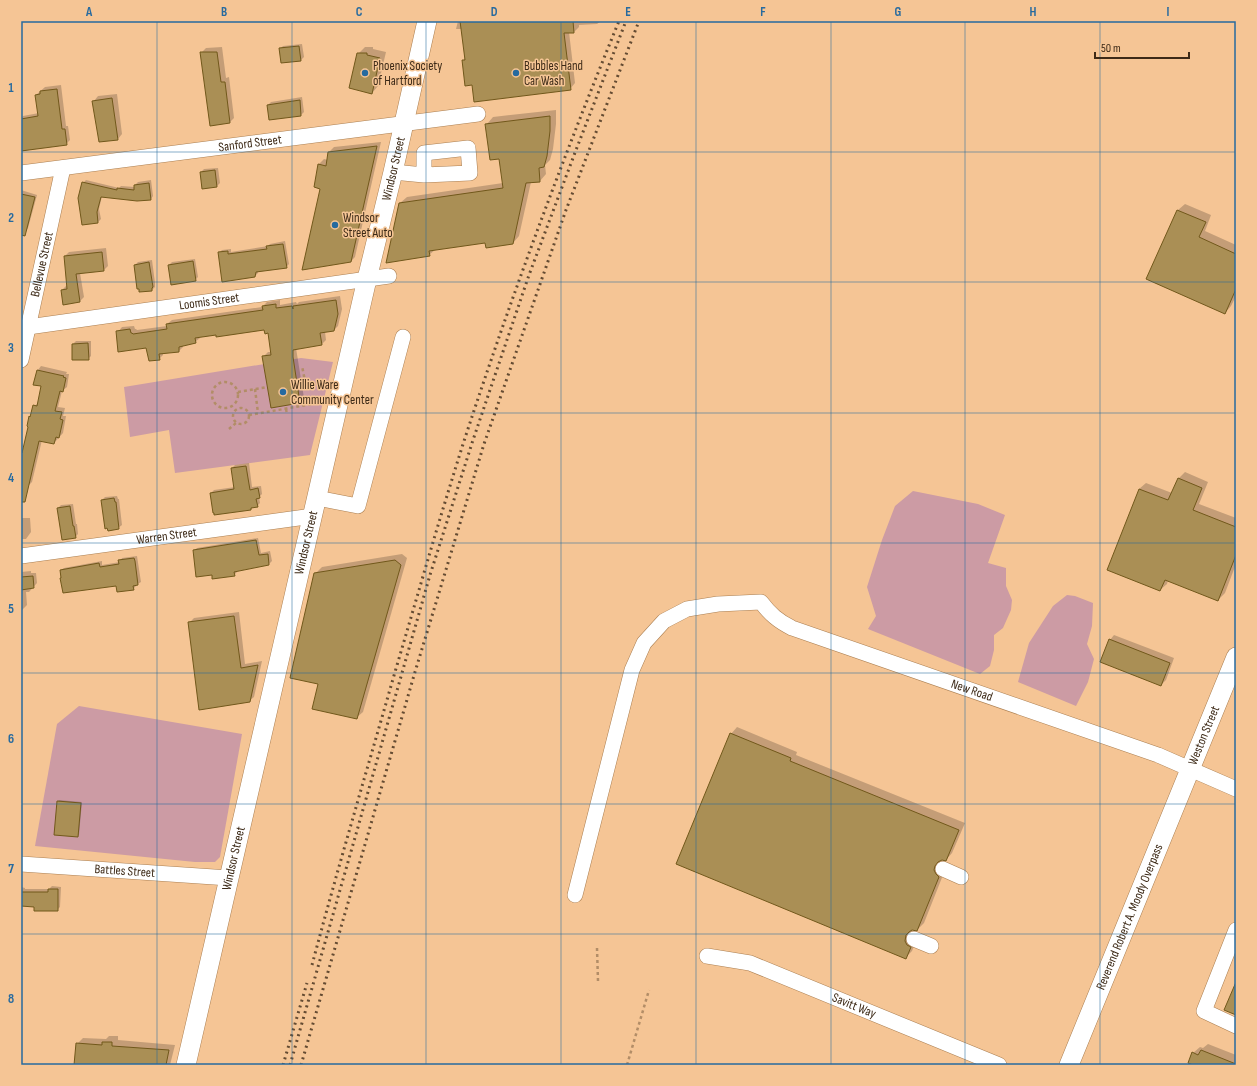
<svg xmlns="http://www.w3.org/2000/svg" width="1257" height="1086" font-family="'Sofia Sans Condensed',sans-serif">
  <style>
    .green { fill: #cc9ba4 }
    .shadow { fill: #0003 }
    .building { fill: #aa8f55; stroke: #71581b }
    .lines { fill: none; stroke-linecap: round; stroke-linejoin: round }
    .minor-casing { stroke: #ab7f51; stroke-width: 16 }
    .major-casing { stroke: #ab7f51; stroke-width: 20 }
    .path { stroke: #b28d67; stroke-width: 2.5; stroke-dasharray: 3 3; stroke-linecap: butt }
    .minor { stroke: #fff; stroke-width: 15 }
    .major { stroke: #fff; stroke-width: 19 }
    .rail { stroke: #644b32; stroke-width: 3; stroke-dasharray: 2 4; stroke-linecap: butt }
    .grid { fill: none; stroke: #266a9f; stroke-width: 1; stroke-opacity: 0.55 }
    .poi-dot { fill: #266a9f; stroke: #f5c595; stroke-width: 1.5 }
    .labels { text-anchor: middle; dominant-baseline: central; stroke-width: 3; stroke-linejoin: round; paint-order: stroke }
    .poi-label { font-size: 13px; fill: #3d2a17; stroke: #f5c595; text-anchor: start }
    .street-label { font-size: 13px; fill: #3d2a17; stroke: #f5c595 }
    .neatline { fill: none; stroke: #266a9f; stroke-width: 1.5 }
    .grid-label { font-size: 13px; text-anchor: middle; font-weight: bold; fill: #266a9f }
  </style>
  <rect width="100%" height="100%" fill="#f5c595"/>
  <g class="green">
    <path d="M301,358l32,4 -23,93 -135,18 -6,-43 -39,7 -6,-50z"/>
    <path d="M913,491l65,13 27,11 -17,48 18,5v18l6,14 -1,10 -8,18 -9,7v15l-4,16 -10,8 -112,-45 8,-13 -9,-29 15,-47 13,-34z"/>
    <path d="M1067,595l8,1 18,7 -1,23 -5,18 7,15 -6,23 -12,24 -58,-24 11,-39 24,-37z"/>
    <path d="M79,706l163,28 -22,123 -5,5h-20l-160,-16 22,-122z"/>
  </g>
  <g class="shadow">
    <path d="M458,21h143l-4,3 -18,1v2l-5,5h-5l6,51 -5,6 -97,-5 -10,-23 2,-3 -3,-29h-6z"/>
    <path d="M302,44l2,13 -3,3 -21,-11 3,-3z"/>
    <path d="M222,47l4,31 3,-1 5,41 -4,4 -29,-69 5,-5z"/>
    <path d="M365,47h8v2l13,3 -8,34 -6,7 -14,-39z"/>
    <path d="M61,85l5,41h2l2,14 -4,4 -45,7v-33l2,-2 16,-3 -3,-18 9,-8z"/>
    <path d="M117,94l5,40 -4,5 -24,-38 4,-5z"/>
    <path d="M302,97l2,15 -3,3 -31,4 -2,-14 3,-3z"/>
    <path d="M556,110v14l-3,25 -3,11 -5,5 1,9 -6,7 -9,1 -12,54 -6,7 -27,-1 -50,7 -7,6 -29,-52 7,-6 96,-14 -3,-25 -13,-34 6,-7z"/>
    <path d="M381,142l-26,115 -5,5 -29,-74 -6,-1 4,-23 5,-5 4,1 1,-8 5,-5z"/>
    <path d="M218,168l2,15 -3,3 -14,2 -2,-16 3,-3z"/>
    <path d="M86,180l33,8 2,-2 14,1v-2l3,-3 13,-2 2,16 -2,3 -49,-3 -3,13 2,10 -3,3 -15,-39z"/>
    <path d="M21,190l16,5 -9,33 -2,3 -5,-1z"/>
    <path d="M1185,204l26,11 -6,16 31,14v51l-5,10 -6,7 -78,-34 31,-69z"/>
    <path d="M285,241l4,23 -3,3 -28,4v2l-3,3 -36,-23 3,-3 9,-1v3l37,-6 2,-2z"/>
    <path d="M106,248l2,18 -4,4 -24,3 4,24 -5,5 -17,-12 4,-4 2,-1 -3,-29 4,-4z"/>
    <path d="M195,259l3,18 -3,3 -26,-15 3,-3z"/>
    <path d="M152,260l3,23v4l-3,3 -17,-25 3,-3z"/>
    <path d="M340,296l2,13 -4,17 -4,4 -9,2 1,8 -4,4 -26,4 8,50 -4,4 -36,-46 4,-4h4l-3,-20 -4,-3 -66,8 1,1 -5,4 -12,3v2l-4,4 -16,2v2l-4,4 -12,-12 -29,-15 4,-5 12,-1 1,3h1l1,1 30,-4v-2l5,-4 90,-13 5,-5 13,-2v5l16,-3 1,2 2,-2z"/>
    <path d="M76,341h15v15l-3,3 -15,-15z"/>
    <path d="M41,366l26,6 -1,2h3l-2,13 -5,4 -4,16 7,1 -2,8h3l-3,17 -9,10 -12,-3 -10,42 -4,4 -7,-1v-32l3,-3 11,-44 4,-4 3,-16 -4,-16z"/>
    <path d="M249,463l3,24 9,-1 1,8 -3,3 1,6 -3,3 -4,1 -2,2 -40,-16 3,-3 21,-3 -3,-19 3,-3z"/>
    <path d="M1185,472l23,10 -9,22 37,14v46l-11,29 -7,7 -50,-20 -1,4 -7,6 -21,-101 7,-6 26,10 6,-14z"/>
    <path d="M117,496l1,3h1l3,26 -4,3 -10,-1 -6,-27 3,-3z"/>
    <path d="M73,504l3,20h1l1,10 -3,3 -17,-29 3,-3z"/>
    <path d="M21,518h9l1,14 -5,7h-5z"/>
    <path d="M258,538l3,15 9,-2 2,10 -3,3 -32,6v2l-3,3 -21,-1 -19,-23 3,-3z"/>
    <path d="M402,554l5,4 -44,154 -7,6 -37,-35 -4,-109 7,-7z"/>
    <path d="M137,556l4,26 -5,3v1l-3,3 -72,-19 3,-2 38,-7v4l18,-3 2,-4z"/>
    <path d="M31,571v2h5l1,10 -8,9h-3l1,13 -6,6v-39z"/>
    <path d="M239,612l6,52 17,-3 -8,36 -5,4 -60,-78 5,-5z"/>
    <path d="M1114,635l60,23 -8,22 -5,5 -51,-45z"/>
    <path d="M737,727l60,25 -1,3 169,68 -13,30 -6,7h-5l-1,3 5,7 -21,53 -7,7 -5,-1 -1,5 5,7 -4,10 -6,6 -175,-223z"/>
    <path d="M59,800l23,2 -3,33 -1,1 -23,-2 3,-33z"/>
    <path d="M52,886l9,1 -1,20 -3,3 -36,-5v-18l4,1v1h24z"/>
    <path d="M109,1036h9v4l57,5 -5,20h-95l2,-21 6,-6 23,1z"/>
    <path d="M1208,1044l28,11v10h-41l-2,-12 7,-6 3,1z"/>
  </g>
  <g class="building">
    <path d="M460,21h113l1,12h-10l7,57 -97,12 -2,-17 -7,1 -3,-26h3z"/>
    <path d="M299,46l2,15 -20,2 -2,-15z"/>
    <path d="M200,52h17l4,30h4l5,41 -20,3z"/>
    <path d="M357,53h10v2l13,3 -8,36 -23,-6z"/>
    <path d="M57,89l5,40h3l2,16 -46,6v-32l17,-3 -3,-21 5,-1v-3z"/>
    <path d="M112,98l6,42 -19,2 -7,-41z"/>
    <path d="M300,100l1,16 -32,4 -2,-15z"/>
    <path d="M550,116v15l-3,25 -3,11 -5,1 1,14 -14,1 -13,61 -27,4 -1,-5 -56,8 1,5 -44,7 13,-60 104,-15 -4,-29 -9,1 -5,-36z"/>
    <path d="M377,146l-26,116 -49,8 18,-81 -6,-2 4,-23 8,2 2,-14z"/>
    <path d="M215,170l2,17 -15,2 -2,-17z"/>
    <path d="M82,182l35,8v-2l17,2v-5l15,-2 2,17 -14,1 -36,-4 -4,15 1,11 -16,2 -4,-27z"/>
    <path d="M21,194l14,3 -10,39 -4,-1z"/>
    <path d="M1177,210l29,12 -7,15 37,17v35l-11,25 -79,-35z"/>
    <path d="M283,244l4,24 -31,4 -1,5 -33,5 -4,-30 10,-1v3l39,-5 -1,-3z"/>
    <path d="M102,252l2,19 -28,3 4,28 -17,3 -2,-15 6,-1 -3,-33z"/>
    <path d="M193,261l3,20 -25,4 -3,-20z"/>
    <path d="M149,262l4,25 -1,1v3l-13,1v-3h-2l-3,-24z"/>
    <path d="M336,300l2,14 -4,17 -14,2 2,12 -29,5v7l7,46 -29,5 -9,-52 9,-1 -3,-22 -3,1 -1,-4 -48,7v-2l-21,3 1,5 -17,4v5l-20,2 1,6 -11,1 -3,-13 -28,4 -2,-21 14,-2 1,4h1l1,1 34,-5 -1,-5 97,-14 -1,-4 14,-2v4l16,-2 1,3v-3z"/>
    <path d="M88,343l1,17h-17v-16z"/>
    <path d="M37,370l27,6 -1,1 3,1 -3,14 -3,-1 -5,20 7,1 -2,7 3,1 -4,18 -3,-1 -2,7 -15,-3 -14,61h-4v-49h1l6,-26 -1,-1 2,-10 1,1 3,-12 4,1 4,-20 -8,-1z"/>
    <path d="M246,466l4,24 8,-2 2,10 -4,1 2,8 -7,1v2l-37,5v-2h-1l-3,-20 24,-4 -3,-21z"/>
    <path d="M1178,478l24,10 -9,22 43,17v28l-18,46 -53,-21 -5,11 -53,-21 32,-81 29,11z"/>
    <path d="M114,498l1,4h1l3,27 -11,2 -1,-3 -2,1 -4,-29z"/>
    <path d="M70,506l3,20h1l2,12 -14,2 -5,-32z"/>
    <path d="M256,540l3,15 9,-1 1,11 -35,7 1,4 -23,3v-4l-16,2 -3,-27z"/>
    <path d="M134,558l1,3 3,24 -5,1 1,4 -17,2 -1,-6 -53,7 -3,-15h1l-1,-8 39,-7 1,4 19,-3 -1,-4z"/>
    <path d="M395,560l6,5 -44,154 -45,-10 6,-25 -28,-6 24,-105z"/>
    <path d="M33,576l1,12 -13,2v-13z"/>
    <path d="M234,616l7,52 17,-3 -8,37 -51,8 -11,-88z"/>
    <path d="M1109,639l61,24 -9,23 -61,-24z"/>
    <path d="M730,733l61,25 -1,3 169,69 -13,31 -4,-1 -4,2 -3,4 -1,4 2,4 3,3 -22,54 -5,-1 -3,2 -3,3 -1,6 2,4 4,2 -5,12 -230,-95z"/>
    <path d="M57,801l24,2 -3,34 -24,-2z"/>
    <path d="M48,889h10v22h-24v-4l-13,-1v-14h27z"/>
    <path d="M1236,982v33l-12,-5z"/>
    <path d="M102,1042h10v4l57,4 -3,15h-92l2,-22 26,2z"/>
    <path d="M1201,1050l35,14v1h-43l-5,-2 4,-11 6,3z"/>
  </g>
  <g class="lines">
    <defs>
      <g id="minor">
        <path d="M393,172l31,3 46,-2 -2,-25 -44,5v22"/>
        <path id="s1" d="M21,173l457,-59"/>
        <path id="s2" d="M28,327l361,-51"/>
        <path id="s3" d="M21,360l42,-192"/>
        <path d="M317,498l41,8 45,-169"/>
        <path id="s4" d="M21,556l292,-40"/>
        <path id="s5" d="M21,864l208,14"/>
        <path d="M943,869l18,8"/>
        <path id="s6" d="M575,895l57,-225 12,-27 20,-22 23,-12 31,-5 43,-2c9,12 17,19 31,26l366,127 78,34"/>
        <path d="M1236,930l-32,81 32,15"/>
        <path d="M914,939l17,7"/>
        <path id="s7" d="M707,956l43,7 249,102"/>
      </g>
      <g id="major">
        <path id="s8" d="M186,1065l181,-786 26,-107 34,-151"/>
        <path id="s9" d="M1069,1065l167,-408"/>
      </g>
    </defs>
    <use href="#minor" class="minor-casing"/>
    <use href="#major" class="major-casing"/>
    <g class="path">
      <circle cx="225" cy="395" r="13"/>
      <path d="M297,382l8,-1 -3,-15"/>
      <path d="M255,389l3,24"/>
      <path d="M238,392l29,-5"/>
      <circle cx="241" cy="416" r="8"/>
      <path d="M286,409l1,5"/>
      <path d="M249,415l75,-13"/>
      <path d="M229,429l7,-6"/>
      <path d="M597,948l1,33"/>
      <path d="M627,1065l22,-75"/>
    </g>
    <use href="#minor" class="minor"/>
    <use href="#major" class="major"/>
    <g class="rail">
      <path d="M312,965c26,-98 55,-195 83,-293 23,-78 45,-156 70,-234 46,-141 98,-280 154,-417"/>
      <path d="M283,1065l24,-82"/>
      <path d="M290,1065l140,-490 43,-135 56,-165 47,-125 50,-129"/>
      <path d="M301,1065l114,-393 69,-228 82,-234 73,-189"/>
    </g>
  </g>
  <path class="grid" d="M157,21v1044M292,21v1044M426,21v1044M561,21v1044M696,21v1044M831,21v1044M965,21v1044M1100,21v1044M21,152h1215M21,282h1215M21,413h1215M21,543h1215M21,673h1215M21,804h1215M21,934h1215"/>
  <g class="poi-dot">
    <circle cx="365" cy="73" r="4"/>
    <circle cx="516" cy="73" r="4"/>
    <circle cx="335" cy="225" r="4"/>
    <circle cx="283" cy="392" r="4"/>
  </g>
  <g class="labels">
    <g class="poi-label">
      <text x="373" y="66">Phoenix Society<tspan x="373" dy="15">of Hartford</tspan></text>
      <text x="524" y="66">Bubbles Hand<tspan x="524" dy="15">Car Wash</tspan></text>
      <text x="343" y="218">Windsor<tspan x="343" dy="15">Street Auto</tspan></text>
      <text x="291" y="385">Willie Ware<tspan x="291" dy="15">Community Center</tspan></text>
    </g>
    <g class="street-label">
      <text stroke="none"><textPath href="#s1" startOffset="231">Sanford Street</textPath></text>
      <text stroke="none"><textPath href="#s8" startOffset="920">Windsor Street</textPath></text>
      <text stroke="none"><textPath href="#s3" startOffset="98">Bellevue Street</textPath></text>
      <text stroke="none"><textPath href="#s2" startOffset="183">Loomis Street</textPath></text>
      <text stroke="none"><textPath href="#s4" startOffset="147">Warren Street</textPath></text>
      <text stroke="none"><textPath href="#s8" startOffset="536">Windsor Street</textPath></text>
      <text stroke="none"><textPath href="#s6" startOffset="623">New Road</textPath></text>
      <text stroke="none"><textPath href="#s9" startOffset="356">Weston Street</textPath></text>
      <text stroke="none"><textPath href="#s8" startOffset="212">Windsor Street</textPath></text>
      <text stroke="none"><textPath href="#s5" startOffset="104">Battles Street</textPath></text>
      <text stroke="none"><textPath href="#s9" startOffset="160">Reverend Robert A. Moody Overpass</textPath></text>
      <text stroke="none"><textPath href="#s7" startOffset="156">Savitt Way</textPath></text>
    </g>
  </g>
  <rect width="1257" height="1086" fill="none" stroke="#f5c595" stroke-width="44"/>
  <path d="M1095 52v6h94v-6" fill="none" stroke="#3d2a17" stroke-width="2"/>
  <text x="1101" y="52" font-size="12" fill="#3d2a17" stroke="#f5c595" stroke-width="3" paint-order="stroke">50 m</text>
  <rect x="22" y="22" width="1213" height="1042" class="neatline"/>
  <g class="grid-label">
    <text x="89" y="16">A</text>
    <text x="224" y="16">B</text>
    <text x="359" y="16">C</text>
    <text x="494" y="16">D</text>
    <text x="628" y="16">E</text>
    <text x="763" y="16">F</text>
    <text x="898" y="16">G</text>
    <text x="1033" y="16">H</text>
    <text x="1168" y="16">I</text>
    <text x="11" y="92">1</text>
    <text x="11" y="222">2</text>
    <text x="11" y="352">3</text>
    <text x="11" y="482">4</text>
    <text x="11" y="613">5</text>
    <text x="11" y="743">6</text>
    <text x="11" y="873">7</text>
    <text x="11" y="1003">8</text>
  </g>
</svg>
